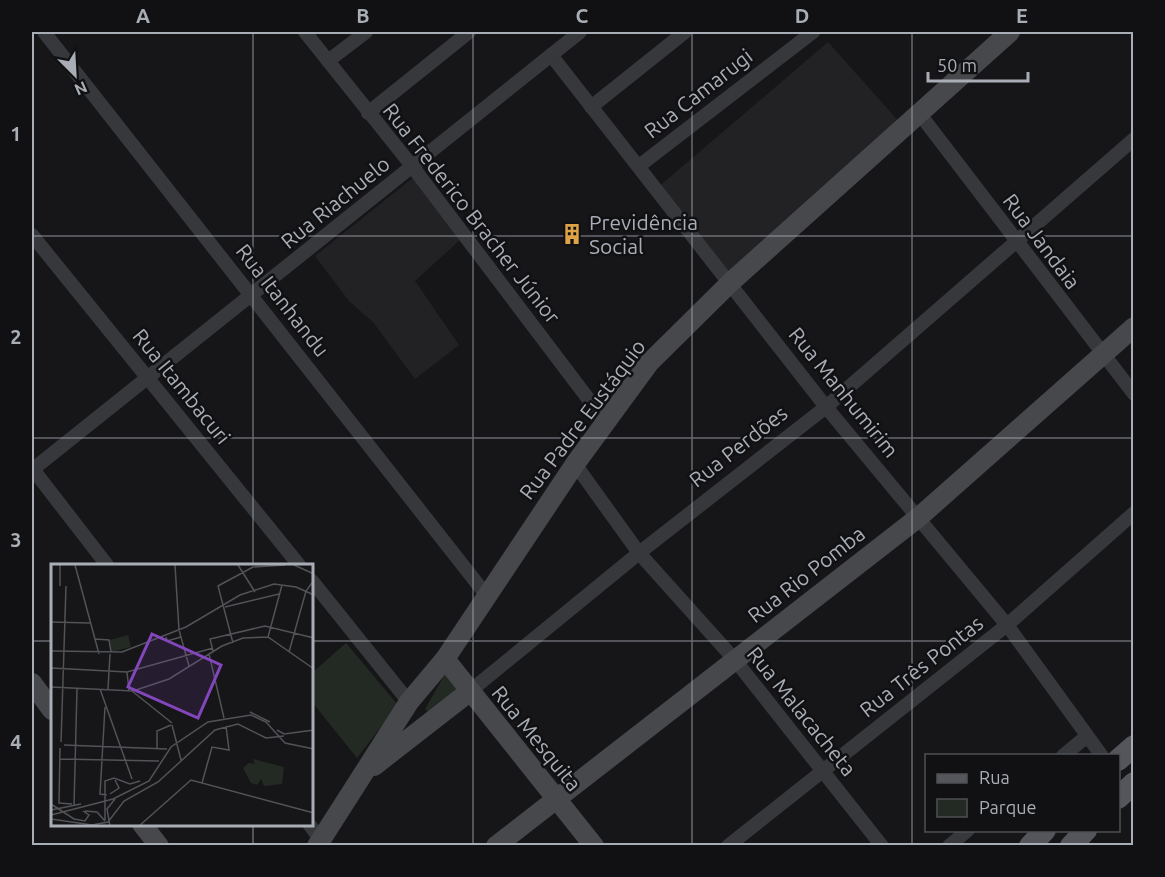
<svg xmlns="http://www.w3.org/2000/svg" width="1165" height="877" font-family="Ubuntu,sans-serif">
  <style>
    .built { fill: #222224 }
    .green { fill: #232a23 }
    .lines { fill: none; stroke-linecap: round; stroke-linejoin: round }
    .street { stroke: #37383c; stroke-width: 14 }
    .secondary { stroke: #46484c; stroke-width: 20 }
    .primary { stroke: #54565b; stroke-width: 22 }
    .grid { fill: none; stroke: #a9aeb6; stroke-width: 1.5; stroke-opacity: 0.55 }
    .labels { text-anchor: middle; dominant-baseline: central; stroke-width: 5; stroke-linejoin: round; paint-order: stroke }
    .street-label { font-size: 21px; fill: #a9aeb6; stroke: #111113 }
    .poi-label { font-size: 21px; fill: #a9aeb6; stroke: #111113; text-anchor: start }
    .inset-road { fill: none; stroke: #515357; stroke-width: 1.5 }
    .view { fill: #8446bd; fill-opacity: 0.15; stroke: #8446bd; stroke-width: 3 }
    .inset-edge { fill: none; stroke: #a9aeb6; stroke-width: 3 }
    .neatline { fill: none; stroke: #a9aeb6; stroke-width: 2 }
    .grid-label { font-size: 20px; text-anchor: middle; font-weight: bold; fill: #a9aeb6 }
  </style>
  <rect width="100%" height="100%" fill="#161618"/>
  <g class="built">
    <path d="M828,42l76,85 -173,155 -75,-93z"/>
    <path d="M414,177l47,62 -46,42 44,64 -44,34 -42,-57 -24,-21 -34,-45z"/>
  </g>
  <g class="green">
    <path d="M346,643l52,62 -41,53 -45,-56v-29z"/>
    <path d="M445,674l17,18 -33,21 -4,-4z"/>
  </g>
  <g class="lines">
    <g class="street">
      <path d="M44,32l443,564"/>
      <path d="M305,32l107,134 193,255"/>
      <path d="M551,55l275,352 181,218 95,131"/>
      <path d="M328,61l38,-29"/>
      <path d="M591,107l94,-75"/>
      <path d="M368,113l101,-81"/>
      <path d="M919,113l215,281"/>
      <path d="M639,166l174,-134"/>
      <path d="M32,235l267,330"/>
      <path d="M575,464l64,89 96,107 147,186"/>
      <path d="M32,468l75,97"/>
      <path d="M32,470l548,-438"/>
      <path d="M312,581l97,121"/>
      <path d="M469,692l170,-139 187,-146 308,-268"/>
      <path d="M1063,756l24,-20"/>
      <path d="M309,824l16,22"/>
      <path d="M728,846l279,-221 127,-112"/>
      <path d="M949,846l19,-16"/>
    </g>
    <g class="secondary">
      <path d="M445,659l149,187"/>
      <path d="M32,683l20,27"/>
      <path d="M374,766l95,-74"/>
      <path d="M142,824l17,22"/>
      <path d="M317,846l92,-144 36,-43 130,-195 74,-101 82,-81 279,-250"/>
      <path d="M496,846l423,-329 215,-190"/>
    </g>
    <g class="primary">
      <path d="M1118,760l16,-14"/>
      <path d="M1118,798l16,-15"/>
      <path d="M1030,846l15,-16"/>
      <path d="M1071,846l15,-16"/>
    </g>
  </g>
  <path class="grid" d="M253,32v533M473,32v814M692,32v814M912,32v814M32,236h1102M32,438h1102M32,641h20M312,641h822M253,824v22"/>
  <defs>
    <symbol id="building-bare" viewBox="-9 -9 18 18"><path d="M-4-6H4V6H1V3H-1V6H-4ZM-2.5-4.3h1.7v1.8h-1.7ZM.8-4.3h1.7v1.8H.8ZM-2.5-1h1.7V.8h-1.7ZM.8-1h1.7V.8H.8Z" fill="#dea247" stroke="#111113" stroke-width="2.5" paint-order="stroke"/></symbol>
  </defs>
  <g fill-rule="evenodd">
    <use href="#building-bare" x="557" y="219" width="30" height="30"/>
  </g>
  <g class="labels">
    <g class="street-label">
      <text transform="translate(698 93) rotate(-38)">Rua Camarugi</text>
      <text transform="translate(335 202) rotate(-39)">Rua Riachuelo</text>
      <text transform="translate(472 213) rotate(52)">Rua Frederico Bracher Júnior</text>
      <text transform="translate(1042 241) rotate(53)">Rua Jandaia</text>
      <text transform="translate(283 300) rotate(52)">Rua Itanhandu</text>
      <text transform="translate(182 386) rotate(51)">Rua Itambacuri</text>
      <text transform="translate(844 392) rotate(51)">Rua Manhumirim</text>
      <text transform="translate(582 419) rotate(-53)">Rua Padre Eustáquio</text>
      <text transform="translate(738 446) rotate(-38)">Rua Perdões</text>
      <text transform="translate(806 574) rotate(-38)">Rua Rio Pomba</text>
      <text transform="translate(921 666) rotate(-38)">Rua Três Pontas</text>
      <text transform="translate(802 711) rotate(51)">Rua Malacacheta</text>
      <text transform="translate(537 738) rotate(51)">Rua Mesquita</text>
    </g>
    <g class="poi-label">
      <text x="589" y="222">Previdência<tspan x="589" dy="24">Social</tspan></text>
    </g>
  </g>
  <g transform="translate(51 564)">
    <rect width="262" height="262" fill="#161618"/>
    <path d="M77,71l3,12 -20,5 -1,-12zM202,195l31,8 -2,17 -18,2 -3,-7 -4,6 -6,-2 -8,-15 6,-5 6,1z" fill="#232a23"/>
    <path class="inset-road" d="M24,1l24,89M124,1l4,65 10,36M187,1l17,27M243,1l20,9M9,22v-21M174,43l54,-13M0,58l39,1M115,73l1,4 14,-4M217,73l14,-52M44,75l14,1 2,12M182,79l-15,-57 35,-19 32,-2M0,87l71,1 64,-25 54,-32 34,-11 22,3 18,8M162,87l-3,-12 55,-13 49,12M238,88l17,-61 8,-11M158,90l15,64M0,104l76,4 86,-24M76,108l2,19M0,123l82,4 36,-12 53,-33 21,-8 25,-1 46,32M49,125l32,90M57,125l2,-35M81,127l40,32M54,143l-5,87 7,1M199,148l20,10M121,161l9,35M226,166l7,4 30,-4M10,178l5,-156M13,181l103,4M9,184l-1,55 13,1M106,184v-17l14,-6M9,195l99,2M151,219l10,-36 17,3 -3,-24M59,230l9,-6 -4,-8M0,240l23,15 11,2 4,-6 -6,-4M23,242l3,-117M0,246l30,-6M34,247l12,1 8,9M0,251l62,-16 36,-18 22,-34 37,-25 43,-7 15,7 19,21 29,6M0,255l41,6 16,-3 16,-21 34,-19 57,-52 23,-6 28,14 18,-2M54,256v-39l9,-3 16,6 10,-3M59,262l-3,-17 8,-10M88,262l52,-46 123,33"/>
    <path class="view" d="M101,70l69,31 -23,53 -70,-31z"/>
    <rect width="262" height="262" class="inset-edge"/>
  </g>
  <rect width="1165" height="877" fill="none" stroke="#111113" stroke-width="66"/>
  <rect x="925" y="754" width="195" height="78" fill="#111113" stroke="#4e5054" stroke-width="1.5"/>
  <rect x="937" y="774" width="30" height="9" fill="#54565b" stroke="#4e5054" stroke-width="1.5"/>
  <text x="979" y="784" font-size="18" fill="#a9aeb6">Rua</text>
  <rect x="937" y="799" width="30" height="18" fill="#232a23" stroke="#4e5054" stroke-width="1.5"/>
  <text x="979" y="814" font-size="18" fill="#a9aeb6">Parque</text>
  <g transform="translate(75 75) rotate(156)" stroke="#111113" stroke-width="4.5" paint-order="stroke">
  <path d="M0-4.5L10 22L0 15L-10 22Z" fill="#a9aeb6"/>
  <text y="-9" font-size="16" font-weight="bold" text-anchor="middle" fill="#a9aeb6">N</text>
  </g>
  <path d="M928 72v9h100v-9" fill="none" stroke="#a9aeb6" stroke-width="3"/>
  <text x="937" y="72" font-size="18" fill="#a9aeb6" stroke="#111113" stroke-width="4.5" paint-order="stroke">50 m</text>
  <rect x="33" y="33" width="1099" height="811" class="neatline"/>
  <g class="grid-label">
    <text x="143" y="23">A</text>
    <text x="363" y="23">B</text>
    <text x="582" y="23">C</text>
    <text x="802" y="23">D</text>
    <text x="1022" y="23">E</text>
    <text x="16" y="141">1</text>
    <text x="16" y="344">2</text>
    <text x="16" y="547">3</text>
    <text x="16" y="749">4</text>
  </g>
</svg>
